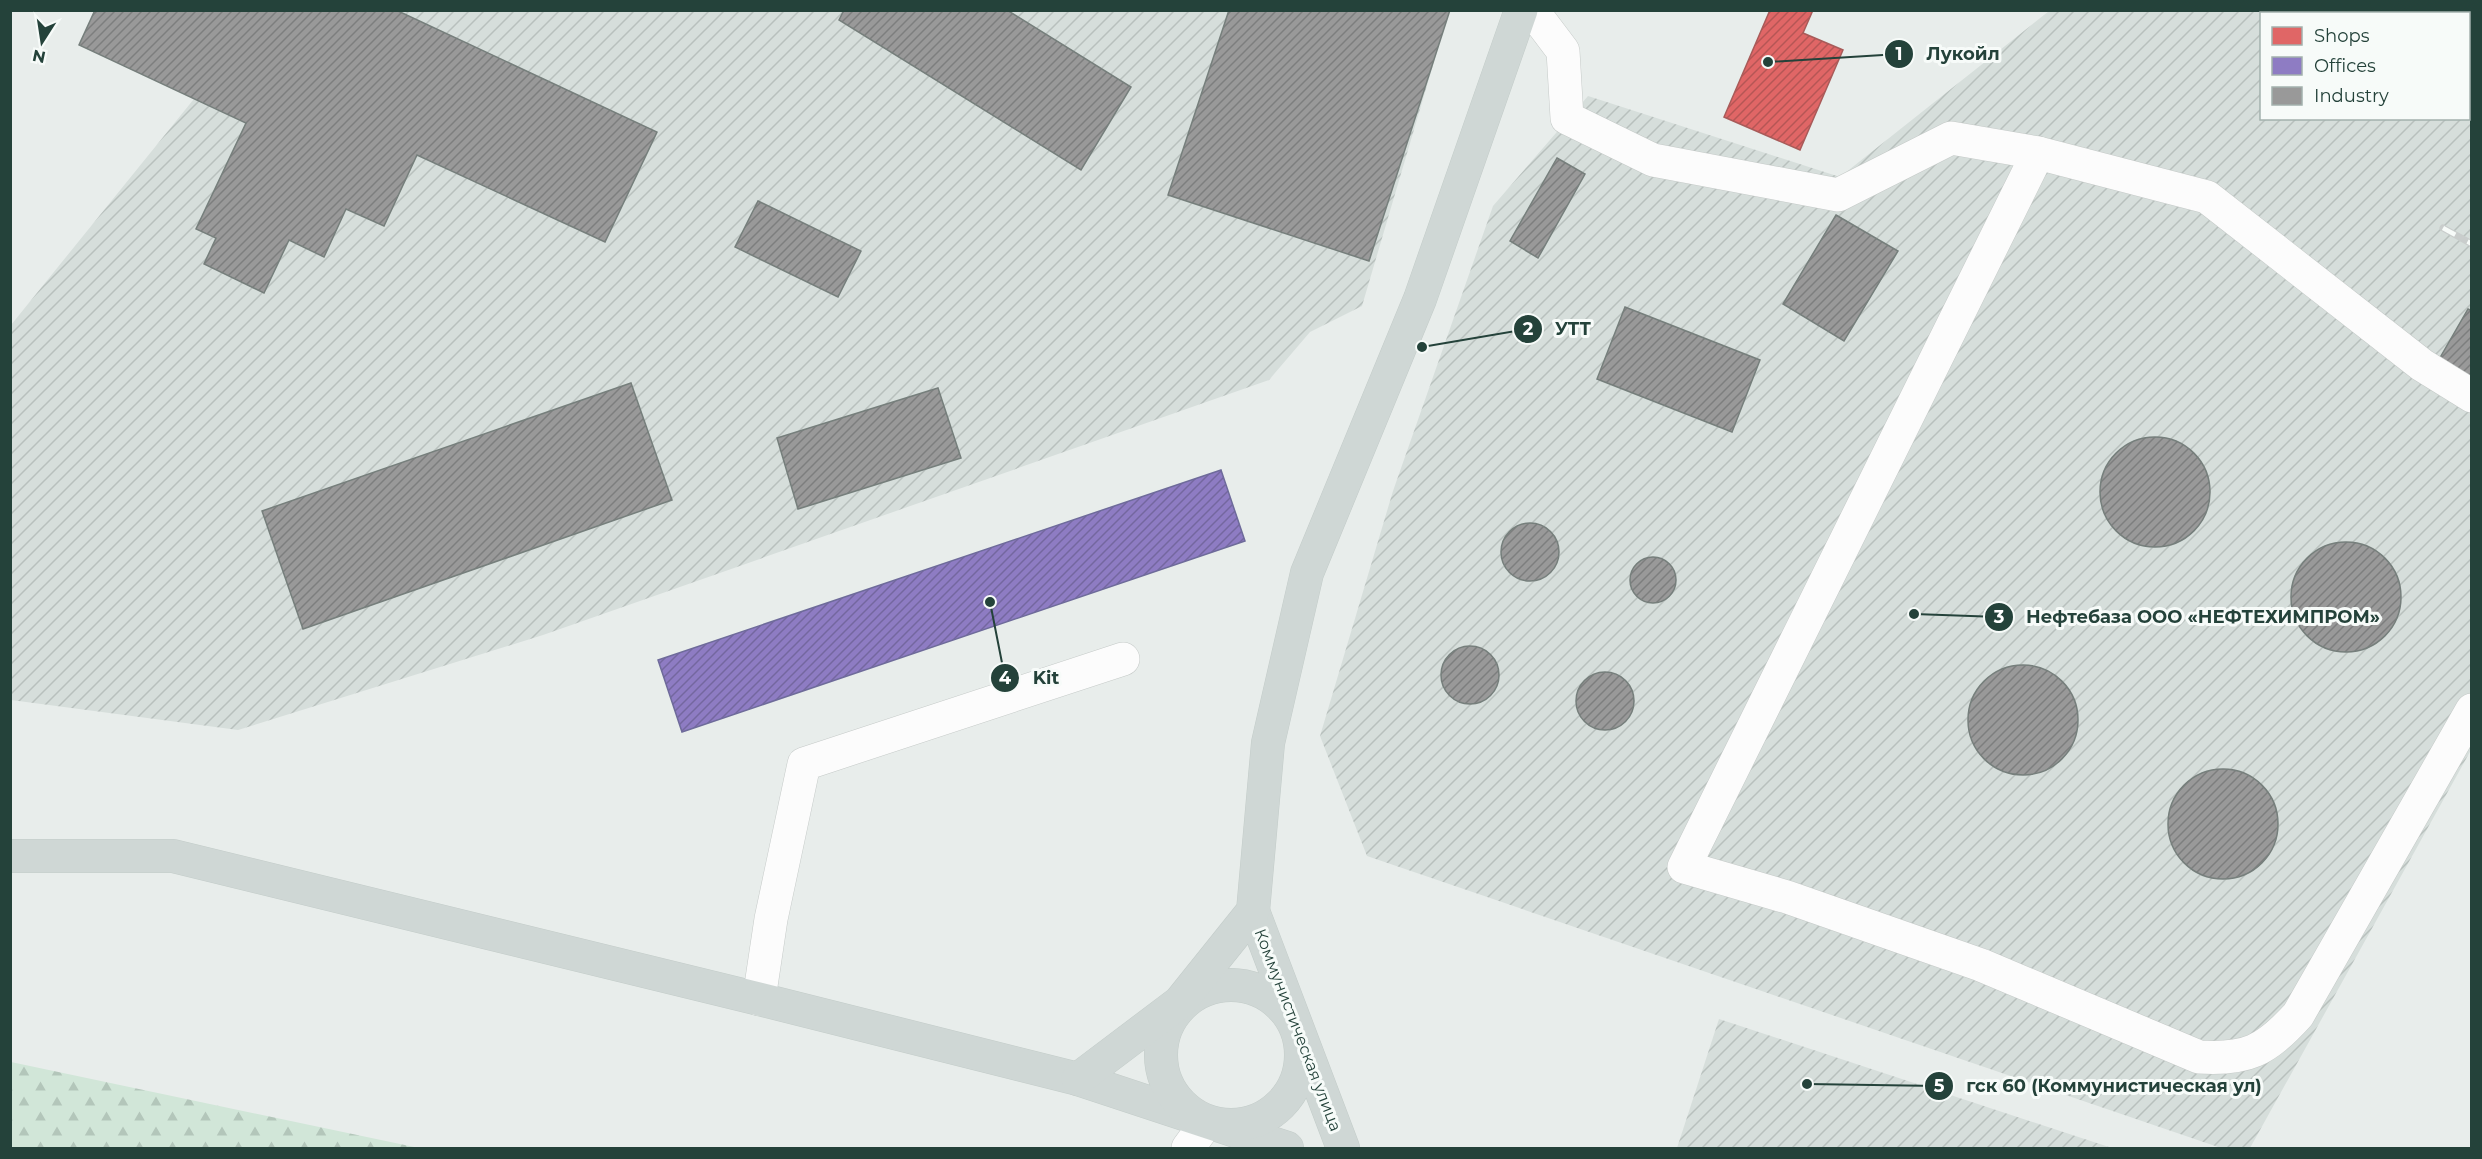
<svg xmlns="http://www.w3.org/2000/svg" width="2482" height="1159" font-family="Montserrat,sans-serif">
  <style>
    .industrial { fill: url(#industrial-furrows) }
    .forest { fill: url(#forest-firs) }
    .shops { fill: url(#shops-hatch); stroke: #a85b59; stroke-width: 1.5 }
    .offices { fill: url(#offices-hatch); stroke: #6e6b9a; stroke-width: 1.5 }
    .industry { fill: url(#industry-hatch); stroke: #767f7c; stroke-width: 1.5 }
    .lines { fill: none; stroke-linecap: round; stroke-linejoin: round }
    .minor-casing { stroke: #c5cac8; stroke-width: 34 }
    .major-casing { stroke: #c3ccc9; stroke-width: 34 }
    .minor { stroke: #fcfcfc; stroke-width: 33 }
    .major { stroke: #cfd7d5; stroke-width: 33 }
    .rail-casing { stroke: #c9cdcc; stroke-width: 7 }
    .rail { stroke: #f7fbf9; stroke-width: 4.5; stroke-dasharray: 14; stroke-linecap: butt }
    .labels { text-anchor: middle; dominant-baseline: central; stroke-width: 6; stroke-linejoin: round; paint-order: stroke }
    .street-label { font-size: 16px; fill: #24423a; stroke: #f7fbf9 }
    .leader { fill: none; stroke: #24423a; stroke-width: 2 }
    .callout-dot { fill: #24423a; stroke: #f7fbf9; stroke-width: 2 }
    .mark-label { font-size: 18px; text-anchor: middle; font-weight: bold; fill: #fff }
    .callout-label { font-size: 18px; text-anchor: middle; font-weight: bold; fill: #24423a; stroke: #f7fbf9; stroke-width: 6; stroke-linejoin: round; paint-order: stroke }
  </style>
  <defs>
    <pattern id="industrial-furrows" width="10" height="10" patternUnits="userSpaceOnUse" patternTransform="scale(1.5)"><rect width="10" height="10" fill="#d6dedb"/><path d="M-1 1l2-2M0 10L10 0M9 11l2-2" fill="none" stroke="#b8c0bd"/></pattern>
    <pattern id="forest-firs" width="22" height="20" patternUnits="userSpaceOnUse" patternTransform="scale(1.5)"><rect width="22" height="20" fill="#d1e6d8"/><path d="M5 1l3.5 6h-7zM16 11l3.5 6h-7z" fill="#b3c6ba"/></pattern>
    <pattern id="shops-hatch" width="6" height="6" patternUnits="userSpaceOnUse" patternTransform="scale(1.5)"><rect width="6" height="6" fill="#e06666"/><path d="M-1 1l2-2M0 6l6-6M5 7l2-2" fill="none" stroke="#b55655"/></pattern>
    <pattern id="offices-hatch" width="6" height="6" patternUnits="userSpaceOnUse" patternTransform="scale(1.5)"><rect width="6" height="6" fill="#8e7cc3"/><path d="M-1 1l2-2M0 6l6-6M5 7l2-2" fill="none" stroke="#74679f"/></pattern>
    <pattern id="industry-hatch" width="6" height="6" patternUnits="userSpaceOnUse" patternTransform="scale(1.5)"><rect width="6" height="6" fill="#999"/><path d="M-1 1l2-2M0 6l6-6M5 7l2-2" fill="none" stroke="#7d7e7e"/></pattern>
  </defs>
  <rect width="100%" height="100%" fill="#e8edeb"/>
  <g class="industrial">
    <path d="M2294,10l4,3 -36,1v104h203l6,4v628l-221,398h-29l-854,-292 -47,-120 73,-245 100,-285 95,-110 252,81 209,-166z"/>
    <path d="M265,11h1184l-87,295 -52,26 -41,48 -726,255 -305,95 -227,-30v-375z"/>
    <path d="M1719,1019l393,129h-435z"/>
  </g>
  <path class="forest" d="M11,1062l408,86h-408z"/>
  <path class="shops" d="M1770,10h43l-10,23 40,17 -43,100 -76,-33z"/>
  <path class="offices" d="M1221,470l24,71 -563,191 -24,-72z"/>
  <g class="industry">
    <path d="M95,10h301l261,122 -52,110 -188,-87 -33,71 -38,-17 -22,48 -35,-17 -25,53 -60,-29 12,-26 -20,-9 50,-106 -167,-78z"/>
    <path d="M844,10h163l124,77 -50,83 -242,-150z"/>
    <path d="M1229,10h221l-81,251 -201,-66z"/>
    <path d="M1557,158l28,16 -47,84 -28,-17z"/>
    <path d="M758,201l103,50 -23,46 -103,-50z"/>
    <path d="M1836,215l62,36 -54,90 -61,-37z"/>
    <path d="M1625,307l135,53 -28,72 -135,-53z"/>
    <path d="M2468,309l4,2v71l-35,-19z"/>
    <path d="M631,383l41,117 -369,129 -41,-118z"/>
    <path d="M938,388l23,70 -163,51 -21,-71z"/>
    <circle cx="2155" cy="492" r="55"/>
    <circle cx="1530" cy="552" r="29"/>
    <circle cx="2346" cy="597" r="55"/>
    <circle cx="1653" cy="580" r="23"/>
    <circle cx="1470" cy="675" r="29"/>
    <circle cx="2023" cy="720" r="55"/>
    <circle cx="1605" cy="701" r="29"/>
    <circle cx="2223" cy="824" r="55"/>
  </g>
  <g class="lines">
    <defs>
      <g id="minor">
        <path d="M1532,10l31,41 4,67 86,42 185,35 113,-57 87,15"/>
        <path d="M2418,10l6,4"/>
        <path d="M2468,40l4,1"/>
        <path d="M2472,396l-50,-31 -215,-168 -169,-44 -354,714 103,30 194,68 218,92c48,3 66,-6 99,-42l174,-305"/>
        <path d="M759,999l12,-80 33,-155 319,-105"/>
        <path d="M1188,1148l19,-26"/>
      </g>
      <g id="major">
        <path d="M10,856h163l586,143 319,80 209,69"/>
        <path d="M1253,911l90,237"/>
        <circle cx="1231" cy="1055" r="70"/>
        <path d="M1078,1079l102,-77 73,-91 15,-168 39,-170 113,-274 101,-289"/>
      </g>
    </defs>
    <use href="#minor" class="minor-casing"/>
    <use href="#major" class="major-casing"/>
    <use href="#minor" class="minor"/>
    <use href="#major" class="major"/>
    <defs>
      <path id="rail" d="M2443,228l29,16"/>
    </defs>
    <use href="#rail" class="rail-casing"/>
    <use href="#rail" class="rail"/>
  </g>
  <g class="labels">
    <g class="street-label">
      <text transform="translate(1298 1030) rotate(69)">Коммунистическая улица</text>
    </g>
  </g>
  <path class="leader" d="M1768 62L1899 54M1422 347L1528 329M1914 614L1999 617M990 602L1005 678M1807 1084L1939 1086"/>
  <g class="callout-dot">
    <circle cx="1768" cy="62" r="6"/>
    <circle cx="1422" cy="347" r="6"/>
    <circle cx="1914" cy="614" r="6"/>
    <circle cx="990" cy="602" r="6"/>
    <circle cx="1807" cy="1084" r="6"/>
    <circle cx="1899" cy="54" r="15"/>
    <circle cx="1528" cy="329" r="15"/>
    <circle cx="1999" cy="617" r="15"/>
    <circle cx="1005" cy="678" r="15"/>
    <circle cx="1939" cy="1086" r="15"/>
  </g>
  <g class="mark-label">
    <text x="1899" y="60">1</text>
    <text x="1528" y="335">2</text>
    <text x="1999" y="623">3</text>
    <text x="1005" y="684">4</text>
    <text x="1939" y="1092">5</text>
  </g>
  <g class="callout-label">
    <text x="1963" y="60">Лукойл</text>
    <text x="1573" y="335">УТТ</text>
    <text x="2203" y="623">Нефтебаза ООО «НЕФТЕХИМПРОМ»</text>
    <text x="1046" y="684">Kit</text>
    <text x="2114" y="1092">гск 60 (Коммунистическая ул)</text>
  </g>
  <rect width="2482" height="1159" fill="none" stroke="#24423a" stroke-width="24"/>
  <rect x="2260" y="12" width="210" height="108" fill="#f7fbf9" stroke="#a3b1ad" stroke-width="1.5"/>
  <rect x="2272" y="27" width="30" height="18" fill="#e06666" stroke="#a3b1ad" stroke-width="1.5"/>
  <text x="2314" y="42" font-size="18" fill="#24423a">Shops</text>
  <rect x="2272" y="57" width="30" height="18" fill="#8e7cc3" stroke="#a3b1ad" stroke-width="1.5"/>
  <text x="2314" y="72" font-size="18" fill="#24423a">Offices</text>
  <rect x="2272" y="87" width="30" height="18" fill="#999999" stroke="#a3b1ad" stroke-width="1.5"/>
  <text x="2314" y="102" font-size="18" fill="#24423a">Industry</text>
  <g transform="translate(42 42) rotate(192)" stroke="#f7fbf9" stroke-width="4.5" paint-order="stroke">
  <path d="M0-4.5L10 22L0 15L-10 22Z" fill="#24423a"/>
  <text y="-9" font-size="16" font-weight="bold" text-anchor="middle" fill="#24423a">N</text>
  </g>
</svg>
